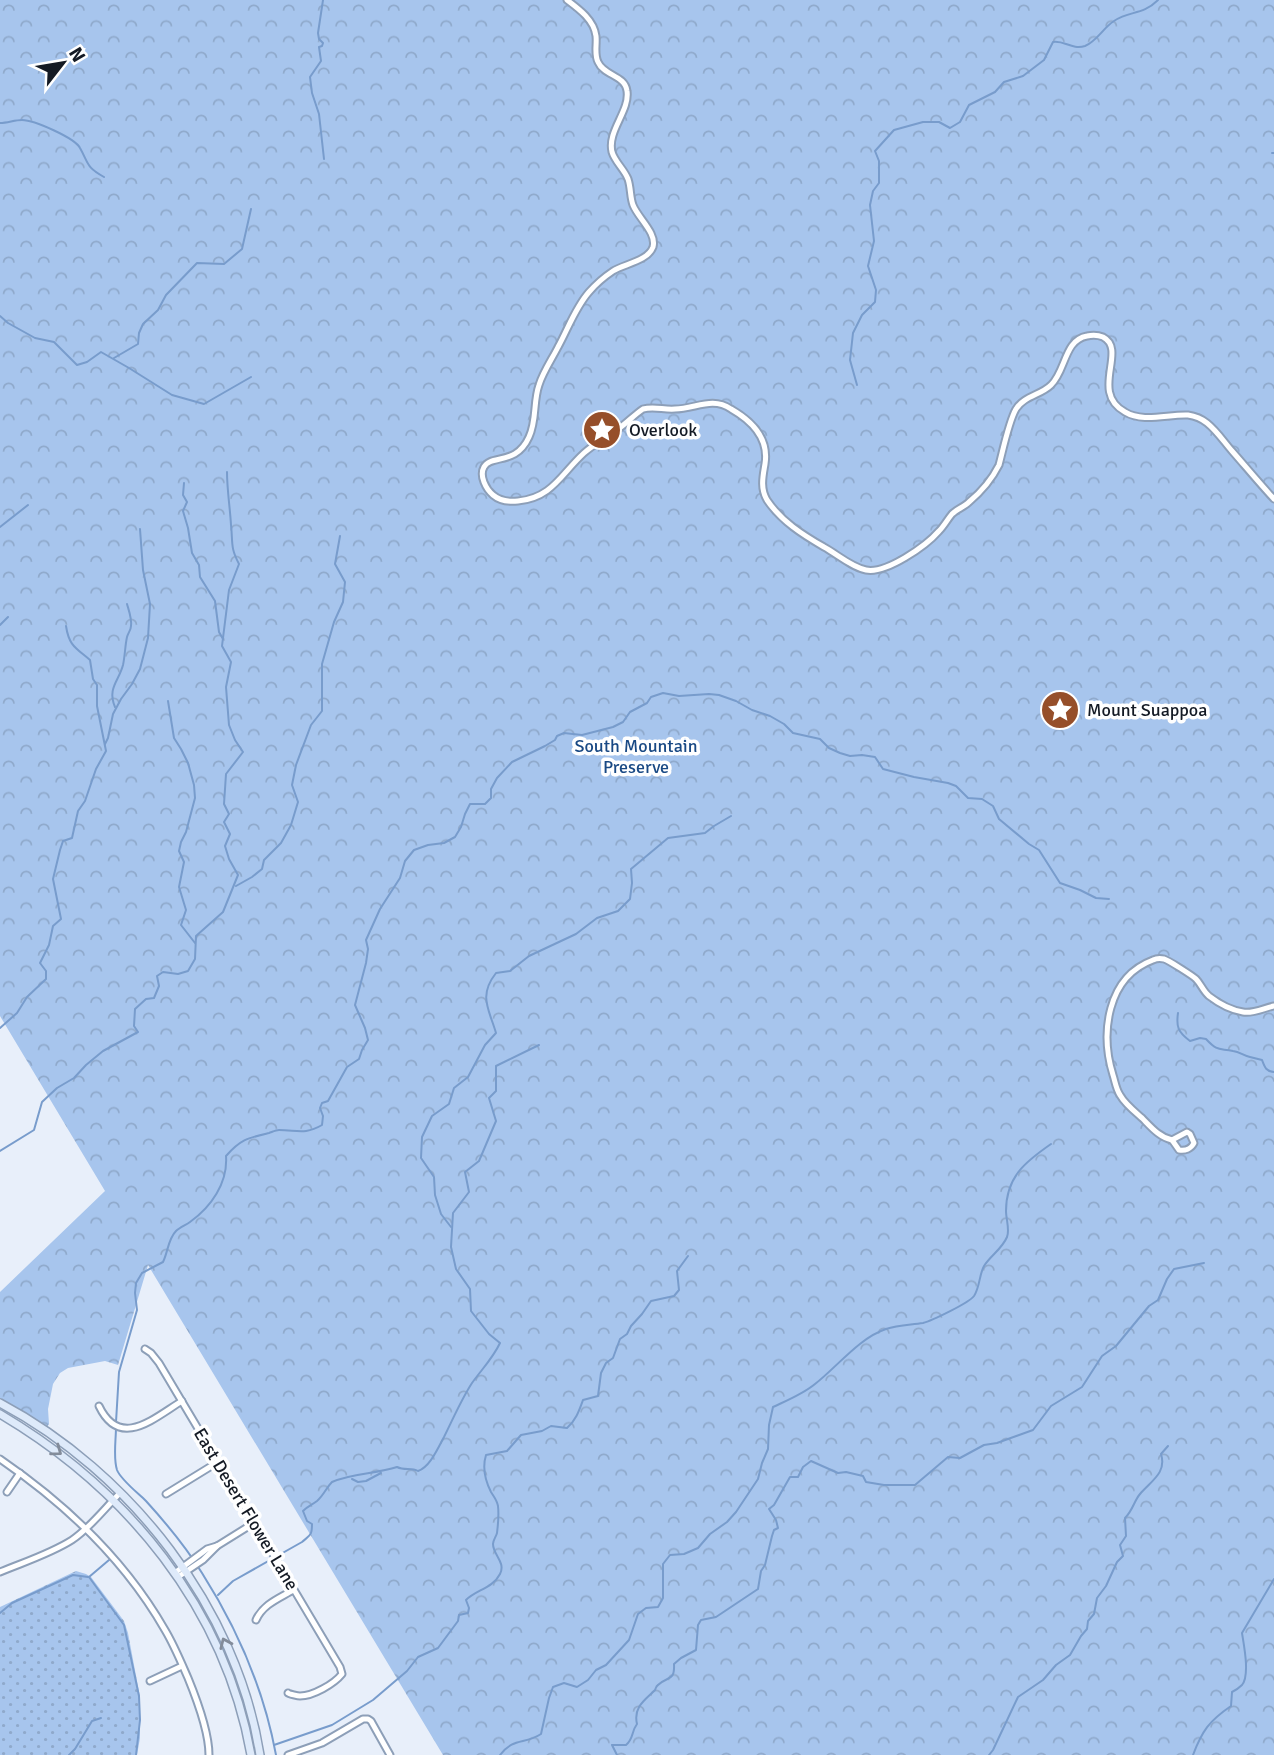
<svg xmlns="http://www.w3.org/2000/svg" width="1274" height="1755" font-family="Signika,sans-serif">
  <style>
    .grass { fill: url(#grass-dots) }
    .forest { fill: url(#forest-crowns) }
    .lines { fill: none; stroke-linecap: round; stroke-linejoin: round }
    .stream { stroke: #789ccc; stroke-width: 2 }
    .street-casing { stroke: #8d9fb8; stroke-width: 9 }
    .secondary-casing { stroke: #8d9fb8; stroke-width: 10 }
    .street { stroke: #fff; stroke-width: 5 }
    .secondary { stroke: #deeafa; stroke-width: 7 }
    .oneway { stroke: #838c9a }
    .labels { text-anchor: middle; dominant-baseline: central; stroke-width: 7; stroke-linejoin: round; paint-order: stroke }
    .poi-label { font-size: 18px; fill: #141a24; stroke: #fff; text-anchor: start }
    .park-label { font-size: 18px; fill: #194984; stroke: #fff }
    .street-label { font-size: 18px; fill: #141a24; stroke: #fff }
  </style>
  <defs>
    <pattern id="grass-dots" width="8" height="8" patternUnits="userSpaceOnUse" patternTransform="scale(1.75)"><rect width="8" height="8" fill="#a7c5ed"/><path d="M2 2h.1M6 6h.1" fill="none" stroke="#8fa9cb" stroke-width="1.8" stroke-linecap="round"/></pattern>
    <pattern id="forest-crowns" width="20" height="18" patternUnits="userSpaceOnUse" patternTransform="scale(1.75)"><rect width="20" height="18" fill="#a7c5ed"/><path d="M2 6a3 3 0 1 1 6 0M12 15a3 3 0 1 1 6 0" fill="none" stroke="#8fa9cb"/></pattern>
  </defs>
  <rect width="100%" height="100%" fill="#e8effa"/>
  <path class="grass" d="M76,1571l10,3 5,3 33,44 4,12 12,64v41l-3,17h-137v-148z"/>
  <path class="forest" d="M0,0h1274v1755h-831l-295,-490 -30,100 -13,-4 -37,7 -8,5 -7,11 -5,25 1,15 -2,3 -47,-29v-106l105,-101 -105,-175z"/>
  <g class="lines">
    <g class="stream">
      <path d="M323,0l-5,33 1,6 4,4 -1,3 -3,1 2,14 -11,16 2,16 7,21 5,45"/>
      <path d="M0,123c8,0 14,-3 22,-3 12,0 53,18 58,28 9,16 6,19 24,29"/>
      <path d="M1272,153h2"/>
      <path d="M0,316l8,7 27,15 19,4 23,23 10,-3 14,-10 28,16 43,27 32,9 47,-27"/>
      <path d="M114,358l24,-14 1,-11 4,-9 15,-14 8,-15 31,-32 27,1 18,-15 9,-40"/>
      <path d="M857,385l-7,-25 3,-27 9,-18 13,-13 1,-12 -8,-24 6,-25 -4,-36 3,-14 6,-8v-22l-4,-10 19,-21 29,-8h16l11,6 10,-6 9,-17 26,-13 9,-10 19,-6 21,-16 9,-18c11,-2 19,8 32,4 12,-5 18,-18 29,-25 16,-11 28,-5 44,-21"/>
      <path d="M184,483l-1,12 4,7 -4,9 5,17 4,25 7,12 1,12 15,24 4,31 4,7"/>
      <path d="M0,527l28,-22"/>
      <path d="M0,625l8,-8"/>
      <path d="M168,701l6,37 7,11 7,14 6,22 1,13 -9,34 -5,10 -2,9 5,11 -5,25 7,23 -5,15 14,18"/>
      <path d="M115,707c-8,-19 4,-26 8,-42 2,-9 2,-19 4,-28 1,-4 4,-7 4,-11 1,-7 -2,-15 -4,-22"/>
      <path d="M105,744l3,-6 5,-24 8,-15 11,-15 8,-15 8,-31 2,-34 -7,-34 -3,-41"/>
      <path d="M236,886l16,-9 10,-8 2,-9 17,-17 10,-18 7,-23 -6,-17 4,-20 15,-40 11,-14v-47l12,-42 9,-20 2,-20 -10,-18 5,-28"/>
      <path d="M1178,1013c-2,14 0,19 12,28l10,-3 6,1c12,13 13,9 27,12 7,1 11,5 17,6 4,1 8,2 12,3 3,8 4,11 12,12"/>
      <path d="M0,1028l17,-15 10,-16 19,-18v-8l-6,-8 9,-18 4,-19 8,-7 -8,-40 7,-29 3,-9 9,-3 6,-27 7,-10 11,-32 10,-18 -9,-45v-21l-4,-6 -3,-19c-14,-12 -21,-14 -24,-34"/>
      <path d="M0,1151l34,-21 8,-28 15,-14 17,-10 12,-13 17,-14 35,-19 -4,-6 1,-17 11,-10 8,-1 5,-12 -2,-10 6,-4 15,2 10,-3 7,-12 1,-23 27,-24 15,-37 -9,-16 -4,-13 5,-12 -6,-12 5,-8 -5,-10 2,-30 17,-22 -8,-12 -6,-15 -3,-38 5,-25 -9,-16 7,-56 10,-26c-9,-17 -6,-21 -8,-39 -1,-18 -4,-35 -4,-53"/>
      <path d="M451,1227l-10,-13 -6,-19 -1,-18 -13,-19 1,-21 10,-21 17,-12 5,-16 14,-11 17,-32 11,-12c-7,-24 -18,-37 0,-60l14,-2 19,-15 47,-22 21,-16 21,-7 12,-12 2,-16 -1,-14 37,-31 37,-5 9,-7 17,-10"/>
      <path d="M116,1422l3,-50 18,-62 -2,-17 1,-10 6,-10 21,-11c5,-10 5,-23 13,-31 4,-4 10,-6 14,-9 21,-15 38,-39 36,-66 15,-17 22,-18 43,-23 3,-1 7,-3 10,-3 18,0 26,5 43,-5l1,-9 -3,-8 2,-5 6,-2 19,-34 12,-8 3,-9 6,-10 -3,-12 -10,-23 11,-42 2,-14 -2,-9 14,-31 20,-31 5,-17 9,-11 14,-5 16,-2 11,-6 6,-10 4,-13 5,-10h15l6,-6v-9l6,-11 15,-16 33,-16 10,-6 2,-4 7,-3 18,2 31,-8 10,-5 7,-10 17,-9 4,-6 12,-4 16,3 30,-2 10,1 17,6 16,9 18,6 14,8 9,9 27,6 9,9 11,5 10,3 12,-1 13,2 8,12 31,8 34,6 8,3 12,12 14,1 11,7 6,13 30,25 10,6 21,33 20,7 16,8 13,1"/>
      <path d="M116,1427c0,13 -3,31 1,43 4,10 21,23 29,31 20,22 40,46 56,72 35,55 62,117 74,182"/>
      <path d="M352,1479l6,3 8,-1 15,-8"/>
      <path d="M109,1560l-20,17 35,48 15,71 1,24 -4,35"/>
      <path d="M218,1595l15,-14 69,-39c8,-7 10,-6 10,-18l-5,-3 -4,-10c5,-5 9,-6 14,-10 7,-6 9,-13 15,-19 19,-9 44,-8 65,-15 8,4 14,0 21,4 12,-4 20,-23 26,-34 9,-18 17,-37 28,-54 10,-14 21,-25 28,-40l-11,-9 -18,-23 -1,-22 -14,-20 -5,-22 2,-34 16,-21 -4,-20 14,-11 17,-40 -7,-23 7,-7v-25l43,-21"/>
      <path d="M0,1613l12,-10 61,-28 15,2"/>
      <path d="M274,1745l58,-20 41,-25 34,-29 11,-14 20,-9 20,-27 1,-6 9,-2 1,-5 -3,-8c10,-10 27,-12 34,-26 6,-12 -7,-19 -7,-30 0,-4 3,-7 4,-11 1,-8 2,-18 1,-27 -1,-6 -4,-9 -7,-14 -6,-12 -9,-24 -5,-37l21,-4 14,-16 21,-4 9,-5 16,2c9,-8 12,-17 16,-28l15,-4 3,-23 5,-10 7,-5 7,-19 7,-5 4,-8 11,-12 9,-13 23,-5 5,-6 -2,-19 11,-15"/>
      <path d="M69,1755l6,-6 17,-28 9,-3"/>
      <path d="M500,1755c14,-18 24,-10 41,-21l8,-36 4,-11 11,-4 13,4 11,-7 8,-10 10,-5 23,-25 9,-26 8,-6 12,-1 5,-9v-34l7,-9 14,-1 14,-6 12,-14 17,-12 9,-10 22,-33 4,-16 6,-14 1,-24 4,-18c15,-7 30,-13 42,-23 22,-17 44,-46 71,-55 12,-4 24,-4 37,-6 8,-2 46,-20 51,-27 6,-9 5,-21 10,-30 7,-11 18,-17 23,-29 3,-7 -1,-18 -1,-26 0,-34 19,-49 45,-67"/>
      <path d="M617,1755l-5,-10h14c8,-7 5,-13 11,-21 -4,-17 8,-24 18,-34 1,-2 1,-4 3,-5 9,-9 17,-3 16,-21l7,-6 15,-8 2,-25 3,-5 15,-3 42,-28 3,-18 4,-6 7,-29 2,-6 4,-2 -2,-8 -7,-11 5,-4 16,-28h8l5,-10 8,-6 27,12 8,-1 17,4 3,6 18,3h31l33,-28 12,1 24,-13 13,-2 36,-13 18,-24 31,-19 20,-31 14,-10 33,-40 9,-6 9,-21 7,-10 30,-6"/>
      <path d="M989,1755l4,-5 25,-53 25,-17 13,-15 14,-10 11,-19 6,-7 1,-8 6,-7 3,-16 9,-12 11,-24 6,-6 -3,-11 6,-9 -1,-18c8,-8 9,-17 15,-24 11,-13 27,-21 21,-40l7,-8"/>
      <path d="M1193,1755c9,-24 16,-34 38,-49l1,-14c2,-1 8,-5 10,-7 8,-10 2,-39 0,-52l32,-54"/>
    </g>
    <defs>
      <g id="street">
        <path d="M567,0c12,9 27,20 29,36 1,9 -2,18 2,26 6,14 27,13 29,29 3,20 -20,40 -15,61 3,10 12,17 16,27 3,9 2,18 5,26 5,13 24,28 20,42 -5,14 -29,17 -40,24 -9,6 -17,13 -24,21 -14,16 -21,37 -31,55 -6,12 -15,25 -19,38 -6,17 -2,35 -10,52 -13,29 -38,17 -45,30 -5,9 2,22 9,28 7,6 16,7 25,6 34,-3 43,-27 66,-48 10,-9 23,-16 34,-24 9,-6 16,-14 25,-20 11,-3 21,1 32,0 20,0 37,-13 56,0 21,12 38,30 34,55 -2,12 -5,24 2,36 14,21 36,35 57,47 13,7 27,20 42,23 20,4 60,-24 73,-39 5,-5 8,-11 13,-17 5,-5 12,-7 17,-12 12,-10 23,-23 30,-37 4,-15 10,-44 17,-56 8,-13 25,-14 35,-24 15,-14 13,-45 36,-49 5,-1 11,-1 16,1 25,13 -14,55 22,75 18,11 43,2 63,3 7,1 14,4 19,8 10,8 17,19 25,28 14,16 28,33 42,48"/>
        <path d="M1187,1132l3,2 4,9c-3,6 -9,8 -15,7l-7,-10z"/>
        <path d="M1172,1140c-13,-3 -21,-13 -30,-22 -8,-7 -17,-14 -22,-23 -4,-6 -5,-14 -7,-20 -13,-42 -6,-98 40,-115 4,-2 7,-2 11,-1 4,1 29,17 32,20 5,5 7,12 13,17 9,7 22,14 34,16 10,2 21,-4 31,-6"/>
        <path d="M145,1349l6,4 8,10 181,304 2,7c-8,10 -29,22 -42,22 -2,0 -11,-2 -12,-3"/>
        <path d="M99,1406c21,44 55,12 83,-5"/>
        <path d="M0,1459c67,46 125,101 165,171 9,15 16,32 23,48 9,22 21,53 21,77"/>
        <path d="M7,1492l13,-19"/>
        <path d="M166,1494l52,-32"/>
        <path d="M0,1572c24,-10 50,-18 72,-32 18,-12 33,-32 48,-47"/>
        <path d="M176,1572l31,-23 10,-3 37,-23"/>
        <path d="M178,1577l25,-17 14,-14"/>
        <path d="M256,1620c7,-16 24,-22 37,-30"/>
        <path d="M150,1681l32,-15"/>
        <path d="M288,1755l34,-12 41,-24h5l3,2 19,34"/>
      </g>
      <g id="secondary">
        <path d="M0,1403c130,69 237,205 260,352"/>
        <path d="M0,1414c127,75 225,194 251,341"/>
      </g>
    </defs>
    <use href="#street" class="street-casing"/>
    <use href="#secondary" class="secondary-casing"/>
    <use href="#street" class="street"/>
    <use href="#secondary" class="secondary"/>
  </g>
  <defs><path id="oneway-chevron" d="M-2-3.5L2.5 0L-2 3.5" fill="none" stroke-width="1.6" stroke-linecap="round" stroke-linejoin="round" transform="scale(1.75)"/></defs>
  <g class="oneway">
    <use href="#oneway-chevron" transform="translate(57 1451) rotate(36)"/>
    <use href="#oneway-chevron" transform="translate(225 1643) rotate(-114)"/>
  </g>
  <defs>
    <symbol id="sight-disc" viewBox="-11 -11 22 22"><circle r="9.5" fill="#964f2a" stroke="#fff"/><path d="M0-6L1.8-2.2L6-1.7L2.9 1.2L3.7 5.4L0 3.3L-3.7 5.4L-2.9 1.2L-6-1.7L-1.8-2.2Z" fill="#fff"/></symbol>
  </defs>
  <g fill-rule="evenodd">
    <use href="#sight-disc" x="580" y="408" width="44" height="44"/>
    <use href="#sight-disc" x="1038" y="688" width="44" height="44"/>
  </g>
  <g class="labels">
    <g class="poi-label">
      <text x="629" y="430">Overlook</text>
      <text x="1087" y="710">Mount Suappoa</text>
    </g>
    <g class="park-label">
      <text x="636" y="746">South Mountain<tspan x="636" dy="21">Preserve</tspan></text>
    </g>
    <g class="street-label">
      <text transform="translate(246 1509) rotate(59)">East Desert Flower Lane</text>
    </g>
  </g>
  <g transform="translate(63 63) rotate(59)" stroke="#ffffff" stroke-width="5" paint-order="stroke">
  <path d="M0-5L12 26L0 18L-12 26Z" fill="#141a24"/>
  <text y="-10" font-size="19" font-weight="bold" text-anchor="middle" fill="#141a24">N</text>
  </g>
</svg>
